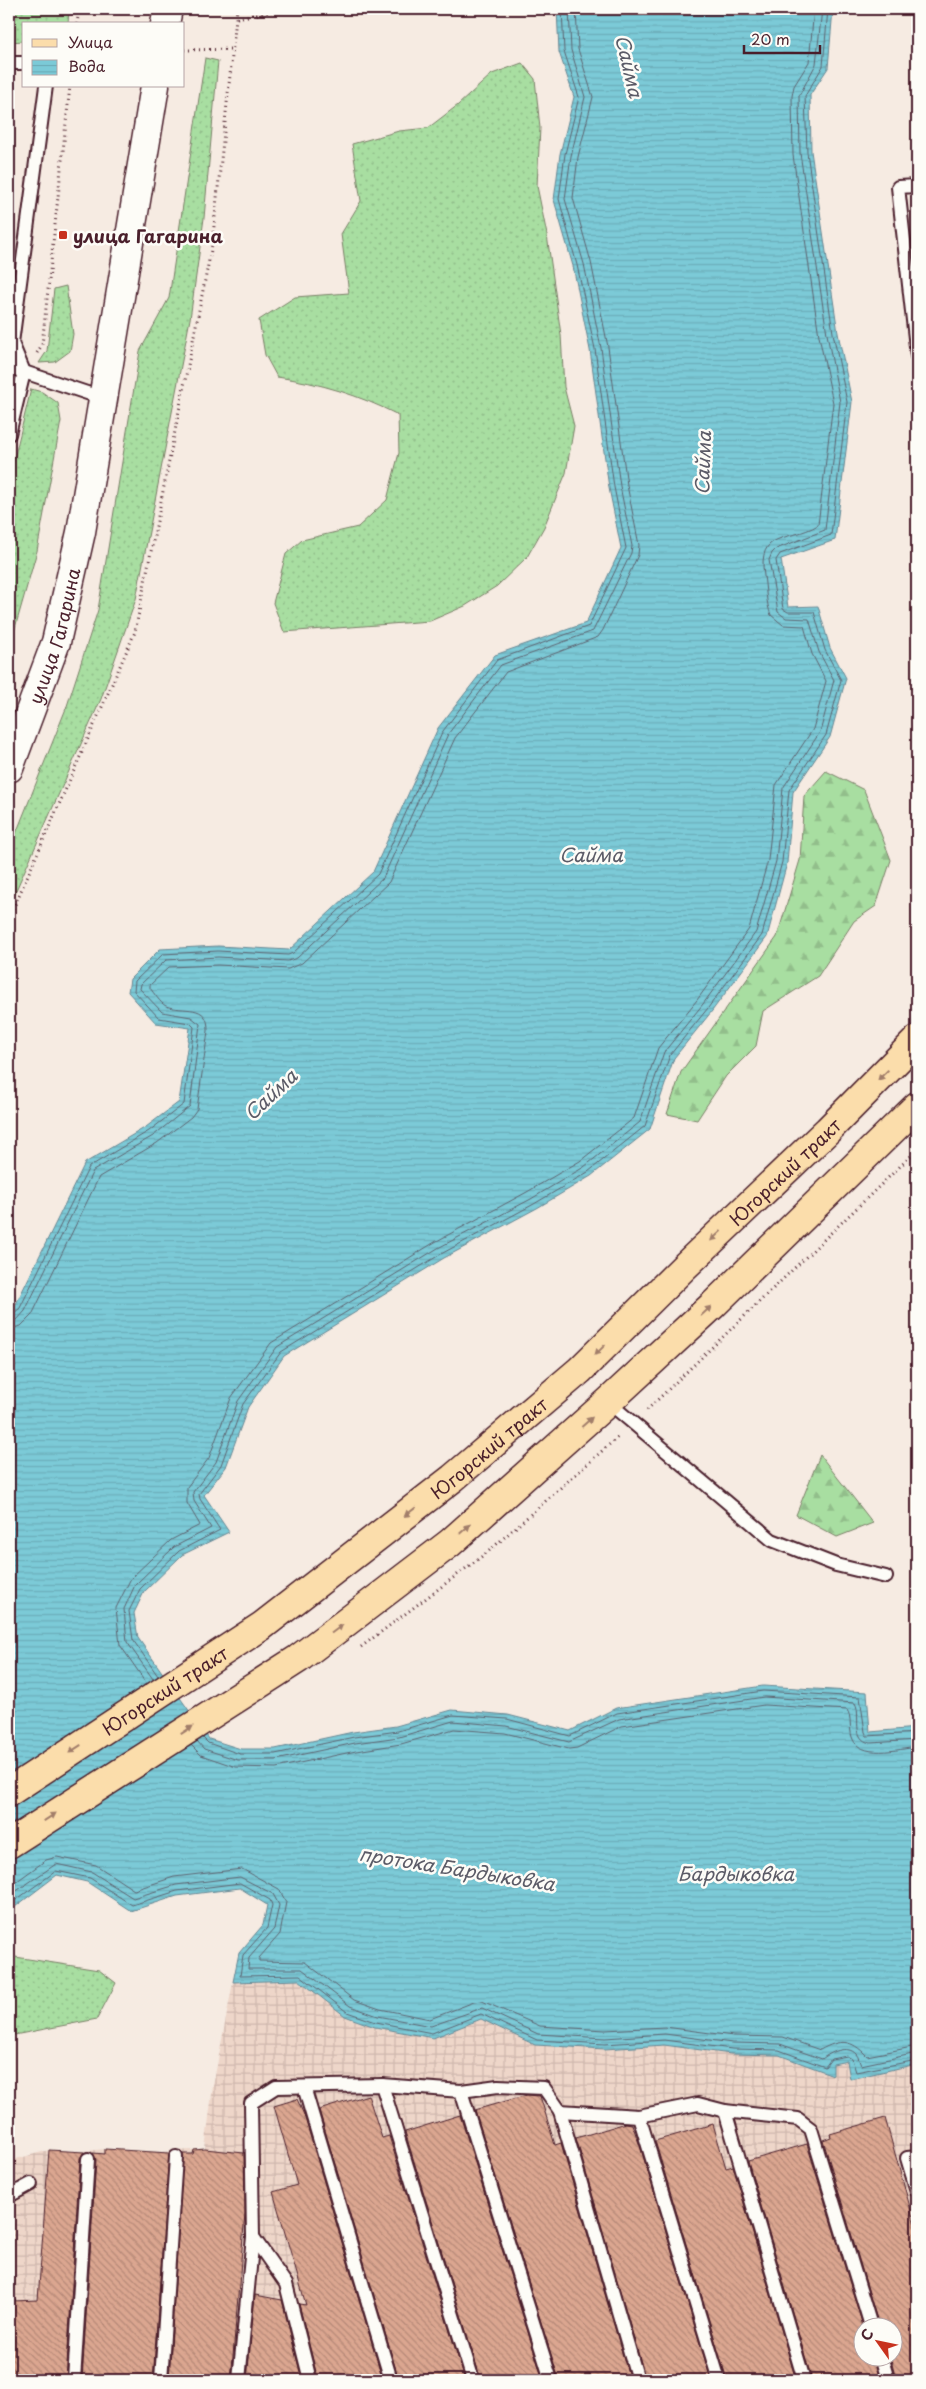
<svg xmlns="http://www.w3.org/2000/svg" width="926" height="2389" font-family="'Playpen Sans',sans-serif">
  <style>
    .industrial { fill: url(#industrial-grid); fill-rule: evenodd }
    .grass { fill: url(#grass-dots); stroke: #797e66 }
    .forest { fill: url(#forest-firs); stroke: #797e66 }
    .water { fill: url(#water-rules); stroke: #678692 }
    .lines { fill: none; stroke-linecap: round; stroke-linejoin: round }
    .shore { stroke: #5e6370; stroke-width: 1 }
    .building { fill: url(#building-back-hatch); stroke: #4a1f2b }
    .lane-casing { stroke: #4a1f2b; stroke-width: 16 }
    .secondary-casing { stroke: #4a1f2b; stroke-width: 31 }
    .primary-casing { stroke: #4a1f2b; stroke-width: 31 }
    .path { stroke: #4a1f2b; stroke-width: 3; stroke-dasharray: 1 4; stroke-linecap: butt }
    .lane { stroke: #fdfcf7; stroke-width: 12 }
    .secondary { stroke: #fdfcf7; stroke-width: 28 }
    .primary { stroke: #fbddab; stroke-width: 28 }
    .oneway { fill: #a27e6b }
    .poi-dot { fill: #c8321e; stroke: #fdfcf7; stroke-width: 2 }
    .labels { text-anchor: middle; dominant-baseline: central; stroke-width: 5; stroke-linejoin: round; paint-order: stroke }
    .poi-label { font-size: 18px; font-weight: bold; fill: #4a1f2b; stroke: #fdfcf7; text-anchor: start }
    .street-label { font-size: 18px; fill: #4a1f2b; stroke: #fdfcf7 }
    .water-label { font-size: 19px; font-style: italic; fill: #5b5b67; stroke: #fdfcf7 }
  </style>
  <defs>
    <pattern id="industrial-grid" width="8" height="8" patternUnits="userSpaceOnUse" patternTransform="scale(1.25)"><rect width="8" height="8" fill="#eed6c9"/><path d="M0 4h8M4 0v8" fill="none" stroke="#ceb7ad"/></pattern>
    <pattern id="grass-dots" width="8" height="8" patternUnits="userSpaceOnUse" patternTransform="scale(1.25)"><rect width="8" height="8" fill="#a8dea1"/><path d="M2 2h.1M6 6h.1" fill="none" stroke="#92be8b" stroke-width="1.8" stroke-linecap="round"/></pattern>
    <pattern id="forest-firs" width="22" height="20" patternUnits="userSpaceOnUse" patternTransform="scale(1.25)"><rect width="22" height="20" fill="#a8dea1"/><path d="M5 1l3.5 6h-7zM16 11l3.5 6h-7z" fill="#92be8b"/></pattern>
    <pattern id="water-rules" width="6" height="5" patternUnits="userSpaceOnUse" patternTransform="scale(1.25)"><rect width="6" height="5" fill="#7bcad7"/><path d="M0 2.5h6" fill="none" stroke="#6cadb9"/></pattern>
    <pattern id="building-back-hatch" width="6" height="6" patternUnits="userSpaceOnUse" patternTransform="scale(1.25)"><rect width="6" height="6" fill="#dba690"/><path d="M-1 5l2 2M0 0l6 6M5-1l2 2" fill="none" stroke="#b48776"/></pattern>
  </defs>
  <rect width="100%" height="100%" fill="#f6ebe2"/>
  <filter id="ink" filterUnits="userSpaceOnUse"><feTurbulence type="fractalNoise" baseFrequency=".02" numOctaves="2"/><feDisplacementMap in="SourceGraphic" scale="10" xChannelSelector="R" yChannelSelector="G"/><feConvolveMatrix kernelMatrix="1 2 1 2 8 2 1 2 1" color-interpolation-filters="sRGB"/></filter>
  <g filter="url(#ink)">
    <path class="industrial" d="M299,1980l46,36 30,11 58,11 48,-19 54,26 70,4 59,-4 67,9 48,1 54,20v-11l14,-3 3,18 67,-15v316h-908v-219l40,-11 27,2 29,-3 57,3 43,-3 8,-63 20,-104zM864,2326h30v30h-30z"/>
    <g class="grass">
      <path d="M69,9l-1,15h-44v17l-15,1v-32z"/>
      <path d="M205,58l13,3 -14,157 -14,101 -54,280 -35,100 -92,207v-55l58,-145 31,-96 42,-259 29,-53z"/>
      <path d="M522,63l13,16 5,49 -3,58 10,49 14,100 3,52 10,39 -8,47 -22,54 -17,30 -30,29 -32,20 -35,15 -146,11 -11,-29 13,-49 16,-14 56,-13 29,-27 12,-47 -1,-38c-39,-20 -78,-32 -121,-38l-12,-22 -6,-35 36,-23 54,-4 -8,-59 20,-33 -9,-57 47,-13 29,-3 30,-23 34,-31z"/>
      <path d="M66,286l7,48 -3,17 -15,11 -16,1 8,-12 7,-62z"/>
      <path d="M31,389l11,3 16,11 3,18 -24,130 -28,98v-169z"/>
      <path d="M9,1956l90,14 17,13 -19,36 -88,17z"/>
    </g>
    <g class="forest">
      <path d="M826,771l38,19 27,70 -15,46 -22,15 -36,55 -55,35 -7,35 -30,30 -29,44 -30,-6 14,-42 96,-135 23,-77 4,-64z"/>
      <path d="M820,1455l53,68 -36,14 -41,-22z"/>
    </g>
    <path class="water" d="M557,9h276l-5,59 -18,27 1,56 27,182 14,69 -17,138 -54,19 7,48 30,-1 12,42 16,30 -16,59 -37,55 -6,71 -20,74 -55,74 -38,47 -24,71 -59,47 -54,32 -93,50 -160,98 -36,51 -22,60 -22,28 25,37 -47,23 -38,37 -10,21 4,25 71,101 32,10h34l78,-17 43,-6 56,-16 56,5 62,16 46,-23 147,-22 104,6 3,40 47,-4v336l-67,15 -3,-18 -14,3v11l-54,-20 -48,-1 -67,-9 -59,4 -70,-4 -54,-26 -48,19 -58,-11 -30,-11 -46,-36 -66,2 6,-29 24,-28 4,-20 -27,-17 -63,8 -46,15 -44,-29 -30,-7 -46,35 -2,-1v-597l6,-6 70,-143 61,-36 33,-25 11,-74 -34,-5 -28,-31 2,-13 30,-30 58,-3 71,4 84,-78 65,-144 57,-73 91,-32 35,-75 -12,-60 -19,-138 -17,-84 -19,-66 6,-46 14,-57 -15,-45z"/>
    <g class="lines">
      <g class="shore">
        <path d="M9,1315l4,-1 7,-6 69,-141 60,-36 35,-27 10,-77 -4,-4 -31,-5 -25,-27 1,-10 28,-27 55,-3 70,4 5,-2 85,-79 65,-143 54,-71 92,-34 37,-78 -12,-61 -19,-138 -18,-84 -18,-66 6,-45 14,-57 -15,-46 -2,-42"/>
        <path d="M9,1321l8,-1 8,-9 68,-140 60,-35 37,-30 10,-82 -9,-7 -29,-5 -22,-23 1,-5 25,-24 52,-3 70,4 9,-3 86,-80 65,-144 53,-69 92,-34 38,-78 1,-7 -12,-60 -19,-138 -17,-84 -19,-65 6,-43 14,-59 -14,-47 -2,-41"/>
        <path d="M9,1329l12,-3 11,-11 67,-138 58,-34 34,-26 6,-8 11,-78c1,-29 -25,-18 -42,-25 -6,-3 -12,-13 -16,-18v-3l19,-18 49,-2 70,4 14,-6 87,-81 66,-144 51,-66 92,-35 5,-7 35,-75 1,-10 -12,-60 -19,-138 -17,-85 -18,-64 5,-41 15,-60 -15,-48 -2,-40"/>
        <path d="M158,1676l-25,-36 -4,-29 11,-22 39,-38 41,-21 -20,-31 -1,-5 22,-29 22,-61 38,-52 160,-98 93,-50 54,-32 57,-46 25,-71 38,-47 54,-73 20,-73 7,-72 37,-55 15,-55 -16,-30 -11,-38h-26l-5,-3 -7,-49 4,-6 51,-19 16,-133 -14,-69 -26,-181 -2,-56 18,-30 5,-57"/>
        <path d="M153,1679l-26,-37 -3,-33 11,-24 39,-38 37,-19 -17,-27 -1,-9 23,-30 22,-61 39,-54 161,-99 93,-49 53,-32 56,-45 24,-70 39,-48 53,-72 20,-71 7,-73 37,-56 14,-52 -15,-28 -10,-33 -23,-1 -8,-6 -9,-52 3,-7 4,-4 49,-19 15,-128 -13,-68 -27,-181 -1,-57 17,-32 6,-55"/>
        <path d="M147,1684l-27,-39 -4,-37 15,-30 40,-38 29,-15 -13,-22v-16l22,-29 22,-60 40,-55 164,-101 92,-50 53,-31 54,-43 24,-70 39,-48 52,-71 19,-69 8,-75 37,-56 13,-48 -14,-27 -8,-28 -21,-1 -12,-10c-5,-12 -5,-26 -7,-39 -7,-47 24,-33 54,-51l15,-122 -14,-67 -26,-181 -1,-59 2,-10 15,-24 5,-53"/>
        <path d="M203,1738l5,5 32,11h35l79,-17 44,-6 55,-16 54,4 63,17 47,-23 146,-22 97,6 5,35 2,4 50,-3"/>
        <path d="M197,1741l7,8 34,11h38l79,-17 44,-6 54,-16 53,5 63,16 50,-23 145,-22 91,6c7,12 -5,37 16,40l46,-3"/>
        <path d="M191,1745l10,10 35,12 40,1 80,-17 45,-7 53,-15 51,4 64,16 8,-1 45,-22 142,-21 83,5c5,7 2,18 5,27 7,23 47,12 65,10"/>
        <path d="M9,1887l37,-27 11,-3 39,8 38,25 40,-13 68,-8 37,20 7,13 -6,32 -21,24v3l46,1 49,38 26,9 50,10 44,-17 8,-1 58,25 65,4 60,-3 68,9 50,1 37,13c20,-11 31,-11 47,6l50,-10"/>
        <path d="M9,1896l47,-32 36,8 41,26 43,-13 64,-8 33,17 6,11 -5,24 -25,29 -1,11h54l48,37 28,10 53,10 51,-18 56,26 67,4 60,-4 67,9 48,1 42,15c7,-6 25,-15 34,-5 3,3 3,8 5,11l56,-12"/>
        <path d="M9,1905l47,-34 34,7 42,27 45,-14 63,-8 30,17 2,5 -5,23 -24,27 -3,21 60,-1 47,37 29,10 56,11 49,-19 56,26 68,4 59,-4 68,9 47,1 46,17 6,-8 16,-3 5,3 4,13 61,-12"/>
      </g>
    </g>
    <g class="building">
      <path d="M368,2095l14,43 7,-2 76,244h-66l-80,-270z"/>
      <path d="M527,2095l13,1 15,49 6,-2 69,237h-71l-84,-270z"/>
      <path d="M297,2099l7,16 79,265h-65l-19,-76 7,1 -33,-113 24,-7 -23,-79z"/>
      <path d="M460,2115l83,265h-62l-76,-248z"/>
      <path d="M885,2118l32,114v148h-21l-6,-24h4v-30h-15l-56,-186 8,-3 -1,-3z"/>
      <path d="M626,2123l6,1 8,22 71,234h-65l-70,-242z"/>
      <path d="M713,2124l13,44 7,-2 63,214h-69l-72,-239z"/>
      <path d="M807,2144l57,185v27h9l7,24h-68l-64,-219z"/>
      <path d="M105,2149l64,4 -16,227h-71l14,-220 -3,-7 12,1z"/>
      <path d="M205,2149l39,4 1,60 -14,167h-62l14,-226h10l1,-4z"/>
      <path d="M49,2150l35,2 -4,6 -14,222h-57l3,-79 26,-1z"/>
      <path d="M255,2295l27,5 20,80h-55z"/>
    </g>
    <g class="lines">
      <defs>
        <g id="lane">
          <path d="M9,63h15"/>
          <path d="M917,186l-19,1 19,169"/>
          <path d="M9,367l93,31"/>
          <path d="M9,434l15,-62 -12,-29 34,-257"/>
          <path d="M608,1402l164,138 64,25 50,12"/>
          <path d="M382,2085l91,295"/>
          <path d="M304,2087l87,293"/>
          <path d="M461,2091l90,289"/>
          <path d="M560,2111l78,269"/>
          <path d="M725,2111l79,269"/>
          <path d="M639,2116l59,-12 27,7 73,8 13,10 60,197"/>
          <path d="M917,2157l-10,1 10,33"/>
          <path d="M9,2196l22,-12"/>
          <path d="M881,2356l7,24"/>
          <path d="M74,2380l14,-221"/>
          <path d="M161,2380l15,-223"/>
          <path d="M239,2380l14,-143"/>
          <path d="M310,2380l-24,-96 -33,-47 -2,-134 25,-16 106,-2 79,6 37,-5 46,2 16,23 79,5 80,264"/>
        </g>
        <g id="secondary">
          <path d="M165,24l3,-15"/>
          <path id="s1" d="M9,768l47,-126 25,-110 74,-446"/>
        </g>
        <g id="primary">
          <path id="s2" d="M9,1792l253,-166 191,-148 127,-108 104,-103 144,-137 89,-90"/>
          <path d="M9,1844l289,-185 152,-116 158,-141 105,-97 204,-199"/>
        </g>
      </defs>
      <use href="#lane" class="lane-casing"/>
      <use href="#secondary" class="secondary-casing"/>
      <use href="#primary" class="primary-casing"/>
      <g class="path">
        <path d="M237,18l48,-9"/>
        <path d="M77,24l2,-15"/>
        <path d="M184,50l50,-1"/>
        <path d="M37,353l5,-8 28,-259"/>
        <path d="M9,918l126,-286 77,-387 25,-236"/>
        <path d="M647,1410l270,-260"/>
        <path d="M361,1647l128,-96 130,-115"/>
      </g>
      <use href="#lane" class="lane"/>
      <use href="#secondary" class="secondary"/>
      <use href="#primary" class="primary"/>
    </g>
    <defs><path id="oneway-solid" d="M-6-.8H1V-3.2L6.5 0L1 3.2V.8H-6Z" transform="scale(1.25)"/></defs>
    <g class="oneway">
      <use href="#oneway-solid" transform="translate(883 1075) rotate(135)"/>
      <use href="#oneway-solid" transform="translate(716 1236) rotate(137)"/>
      <use href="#oneway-solid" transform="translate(706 1311) rotate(-43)"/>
      <use href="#oneway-solid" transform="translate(600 1350) rotate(135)"/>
      <use href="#oneway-solid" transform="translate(587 1422) rotate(-42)"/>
      <use href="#oneway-solid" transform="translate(410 1512) rotate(142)"/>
      <use href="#oneway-solid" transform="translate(465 1529) rotate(-42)"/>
      <use href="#oneway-solid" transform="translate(337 1629) rotate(-37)"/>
      <use href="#oneway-solid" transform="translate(187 1730) rotate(-33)"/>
      <use href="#oneway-solid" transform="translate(75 1749) rotate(147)"/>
      <use href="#oneway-solid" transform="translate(50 1817) rotate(-33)"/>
    </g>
  </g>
  <rect class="poi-dot" x="58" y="230" width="10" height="10" rx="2.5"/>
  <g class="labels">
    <g class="poi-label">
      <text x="73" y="235">улица Гагарина</text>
    </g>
    <g class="street-label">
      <text stroke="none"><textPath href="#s1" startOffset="140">улица Гагарина</textPath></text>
      <text stroke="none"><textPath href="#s2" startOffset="996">Югорский тракт</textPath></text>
      <text stroke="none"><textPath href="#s2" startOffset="591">Югорский тракт</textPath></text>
      <text stroke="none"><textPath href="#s2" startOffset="186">Югорский тракт</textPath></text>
    </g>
    <g class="water-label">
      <text transform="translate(630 66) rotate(77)">Сайма</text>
      <text transform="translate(702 463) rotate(-88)">Сайма</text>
      <text x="591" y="854">Сайма</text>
      <text transform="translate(270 1094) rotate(-43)">Сайма</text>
      <text transform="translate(457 1868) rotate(9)">протока Бардыковка</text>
      <text x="736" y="1873">Бардыковка</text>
    </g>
  </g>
  <rect width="926" height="2389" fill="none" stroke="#fdfcf7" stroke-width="30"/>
  <rect x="15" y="15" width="896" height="2359" fill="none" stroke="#4a1f2b" stroke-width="2" filter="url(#ink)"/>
  <rect x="22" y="22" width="162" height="65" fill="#fdfcf7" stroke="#b5a4a5"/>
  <rect x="32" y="39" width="25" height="8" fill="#fbddab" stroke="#b5a4a5"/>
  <text x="68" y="48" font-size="15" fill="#4a1f2b">Улица</text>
  <rect x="32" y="60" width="25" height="15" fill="url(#water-rules)" stroke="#b5a4a5"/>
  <text x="68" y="72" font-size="15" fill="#4a1f2b">Вода</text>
  <g transform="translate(878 2342) rotate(303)"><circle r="24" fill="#fdfcf7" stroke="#b5a4a5"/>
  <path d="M0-4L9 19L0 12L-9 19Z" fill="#c8321e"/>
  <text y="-8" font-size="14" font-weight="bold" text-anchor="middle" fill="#4a1f2b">С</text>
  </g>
  <path d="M744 45v8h76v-8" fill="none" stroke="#4a1f2b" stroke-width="2.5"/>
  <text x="751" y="45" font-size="15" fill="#4a1f2b" stroke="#fdfcf7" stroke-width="4" paint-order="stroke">20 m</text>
</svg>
